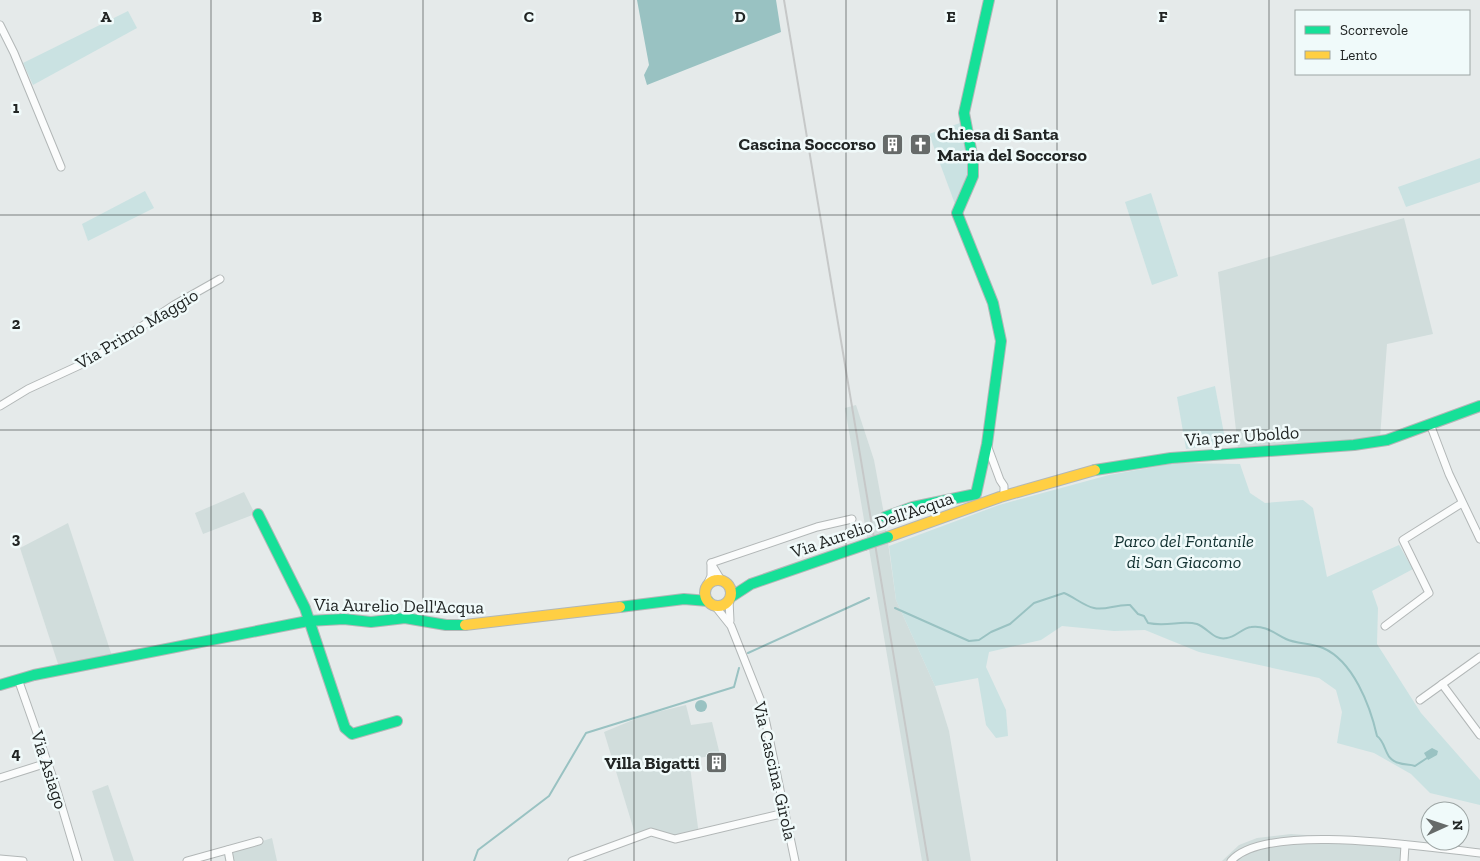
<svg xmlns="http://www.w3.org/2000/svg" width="1480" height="861" font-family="'Zilla Slab',serif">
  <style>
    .built { fill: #d1dddc }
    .green { fill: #cae2e2 }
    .water { fill: #99c2c2 }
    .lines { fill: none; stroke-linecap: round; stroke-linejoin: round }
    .stream { stroke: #99c2c2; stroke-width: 2 }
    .street-casing { stroke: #b2b7b7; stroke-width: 9 }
    .fast-casing { stroke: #b2b7b7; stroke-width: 12 }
    .slow-casing { stroke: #b2b7b7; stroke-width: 12 }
    .street { stroke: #fbfcfc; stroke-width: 7 }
    .fast { stroke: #16e098; stroke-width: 10 }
    .slow { stroke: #ffcf43; stroke-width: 10 }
    .rail { stroke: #c6c8c8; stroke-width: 2 }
    .fast-bridge-casing { stroke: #b2b7b7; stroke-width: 12; stroke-linecap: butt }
    .fast-bridge { stroke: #16e098; stroke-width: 10 }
    .grid { fill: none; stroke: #212524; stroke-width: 1; stroke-opacity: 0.55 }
    .labels { text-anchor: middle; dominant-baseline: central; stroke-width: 5; stroke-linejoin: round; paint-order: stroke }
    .poi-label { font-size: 18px; font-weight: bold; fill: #212524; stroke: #f0fafa; text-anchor: end }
    .street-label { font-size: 18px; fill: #212524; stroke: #f0fafa }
    .park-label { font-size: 18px; font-style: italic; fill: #123131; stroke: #f0fafa }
    .grid-label { font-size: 16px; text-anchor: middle; font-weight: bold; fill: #212524; stroke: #f0fafa; stroke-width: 5; stroke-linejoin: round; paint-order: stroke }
  </style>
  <rect width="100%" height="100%" fill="#e5eaea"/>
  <g class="built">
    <path d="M1404,218l29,116 -46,10 -7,94 -142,10 -20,-176z"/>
    <path d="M856,405l18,55 10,54 12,86 39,86 14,45 22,130h-49l-77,-453z"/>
    <path d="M244,492l11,22 -52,20 -8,-21z"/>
    <path d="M68,523l44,133 -53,11 -39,-119z"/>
    <path d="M686,705l5,20 21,-3 8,33 -31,4 10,76 -24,5 -24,-4 -15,1 -32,-105 41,-17z"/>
    <path d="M108,785l26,76h-20l-22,-70z"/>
    <path d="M1291,834l112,8 -1,19h-180l17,-16 18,-7z"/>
    <path d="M272,838l5,23h-52l-1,-8z"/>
  </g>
  <g class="green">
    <path d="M128,11l9,17 -104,57 -10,-22z"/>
    <path d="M960,123l10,32 -1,24 -14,25 -26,-70z"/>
    <path d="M1480,158v24l-74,25 -8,-20z"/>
    <path d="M145,191l9,17 -66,33 -6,-17z"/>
    <path d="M1151,193l27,83 -26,9 -27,-83z"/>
    <path d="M1215,386l11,58 -40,5 -9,-52z"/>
    <path d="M1176,463l64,1 10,29 15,10 38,-3 10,8 14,69 72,-32 14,24 -41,22 6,17 -1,36 44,69 59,67v25l-50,-12 -19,-19 -37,-21 -37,-10 5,-31 -6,-22 -17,-12 -120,-26 -54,-22 -31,1 -52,-5 -21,14 -52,12 -3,15 20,43 2,26 -12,2 -10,-13 -8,-47 -43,8 -39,-86 -7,-54 110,-41 110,-30z"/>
  </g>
  <g class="water">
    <path d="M637,0h139l5,32 -134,53 -3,-10 5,-10z"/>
    <circle cx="701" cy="706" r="6"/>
    <path d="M1432,748l6,3 -1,4 -9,5 -4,-7z"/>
  </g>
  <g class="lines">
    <g class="stream">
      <path d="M895,608l74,33 10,-1 12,-8 19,-8 24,-21 30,-10c10,4 20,13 30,15 11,3 22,-4 36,-3l8,9 6,2 4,7c19,4 34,-3 49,1 11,4 17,17 30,14 9,-1 15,-10 24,-11 14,-2 23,6 35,12 10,5 25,4 37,9 30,13 47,57 54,88 10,7 7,24 22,27 5,2 11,1 16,3l12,-8"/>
      <path d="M748,653l121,-55"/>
      <path d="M474,861l4,-11 71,-54 37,-63 148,-46 5,-19"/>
    </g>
    <defs>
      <g id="street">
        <path d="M0,25l14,28 47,114"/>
        <path d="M0,406l28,-17 63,-29 83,-55 46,-26"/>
        <path d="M1430,424l19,50 31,65"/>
        <path d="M987,445l13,35 4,6v10"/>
        <path d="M711,563l106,-36 35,-8"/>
        <path d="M712,565l9,15"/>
        <path d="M707,585l4,-9v-13"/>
        <path d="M729,600l1,21"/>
        <path d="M715,606l16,20 31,78 33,157"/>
        <path d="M1385,626l44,-33 -26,-53 59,-37"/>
        <path d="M18,679l37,105 23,77"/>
        <path d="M1442,684l38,51"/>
        <path d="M1420,700l60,-43"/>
        <path d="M0,778l47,-15"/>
        <path d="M228,850l2,11"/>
        <path d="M0,859l23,2"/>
        <path d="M187,861l72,-20"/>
        <path d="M572,861l79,-29 24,7 110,-26"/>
        <path d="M1231,861c35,-40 198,-13 249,-8"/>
        <path d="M1404,861l1,-16"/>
      </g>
      <g id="fast">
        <path d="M1095,470l76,-12 183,-13 33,-5 93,-34"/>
        <path d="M258,514l47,94 40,120 7,6 45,-13"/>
        <path d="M885,517l28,-10 63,-13 11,-50 14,-103 -8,-38 -36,-90 16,-37v-16l-9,-47 25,-113"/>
        <path d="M731,597l20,-13 113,-39"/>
        <path d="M620,607l64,-8 24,2"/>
        <path d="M0,685l34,-10 274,-54 36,-2 27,3 34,-4 41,7h19"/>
      </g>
      <g id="slow">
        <path d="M888,537l112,-40 95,-27"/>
        <circle cx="718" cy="593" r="13"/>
        <path d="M465,625l155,-18"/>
      </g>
    </defs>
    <use href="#street" class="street-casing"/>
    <use href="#fast" class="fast-casing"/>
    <use href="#slow" class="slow-casing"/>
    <use href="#street" class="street"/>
    <use href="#fast" class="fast"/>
    <use href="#slow" class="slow"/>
    <path class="rail" d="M784,0l144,861"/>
    <defs>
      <path id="fast-bridge" d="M864,545l24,-8"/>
    </defs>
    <use href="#fast-bridge" class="fast-bridge-casing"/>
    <use href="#fast-bridge" class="fast-bridge"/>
  </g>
  <path class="grid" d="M211,0v861M423,0v861M634,0v861M846,0v861M1057,0v861M1269,0v861M0,215h1480M0,430h1480M0,646h1480"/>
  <defs>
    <symbol id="building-square" viewBox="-11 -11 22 22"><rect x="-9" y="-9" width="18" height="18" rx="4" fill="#666a69" stroke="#f0fafa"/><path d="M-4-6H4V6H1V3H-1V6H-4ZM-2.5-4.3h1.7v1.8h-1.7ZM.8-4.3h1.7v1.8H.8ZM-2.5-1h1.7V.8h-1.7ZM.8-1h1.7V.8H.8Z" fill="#fff"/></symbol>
    <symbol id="church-square" viewBox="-11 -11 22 22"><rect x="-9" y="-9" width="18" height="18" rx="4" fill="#666a69" stroke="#f0fafa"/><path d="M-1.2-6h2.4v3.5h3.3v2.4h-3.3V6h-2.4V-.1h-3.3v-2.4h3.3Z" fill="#fff"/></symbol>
  </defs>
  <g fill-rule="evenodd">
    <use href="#building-square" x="880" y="132" width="25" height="25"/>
    <use href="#church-square" x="908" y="132" width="25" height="25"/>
    <use href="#building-square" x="704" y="750" width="25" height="25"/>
  </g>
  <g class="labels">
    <g class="poi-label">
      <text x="937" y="134" text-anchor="start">Chiesa di Santa<tspan x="937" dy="21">Maria del Soccorso</tspan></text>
      <text x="876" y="144">Cascina Soccorso</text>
      <text x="700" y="763">Villa Bigatti</text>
    </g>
    <g class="street-label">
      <text transform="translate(137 329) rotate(-31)">Via Primo Maggio</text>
      <text transform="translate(1242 436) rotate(-4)">Via per Uboldo</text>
      <text transform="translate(872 525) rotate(-19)">Via Aurelio Dell'Acqua</text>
      <text transform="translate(399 606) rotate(1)">Via Aurelio Dell'Acqua</text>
      <text transform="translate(49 770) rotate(72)">Via Asiago</text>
      <text transform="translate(775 771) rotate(77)">Via Cascina Girola</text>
    </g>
    <g class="park-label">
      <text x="1184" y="541">Parco del Fontanile<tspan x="1184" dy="21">di San Giacomo</tspan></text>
    </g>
  </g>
  <g class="grid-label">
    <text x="106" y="22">A</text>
    <text x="317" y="22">B</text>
    <text x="529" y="22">C</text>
    <text x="740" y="22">D</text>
    <text x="951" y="22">E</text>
    <text x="1163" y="22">F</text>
    <text x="16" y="113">1</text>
    <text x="16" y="329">2</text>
    <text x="16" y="544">3</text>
    <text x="16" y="759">4</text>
  </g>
  <rect x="1295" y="10" width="175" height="65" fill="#f0fafa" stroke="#9da5a4"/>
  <rect x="1305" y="26" width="25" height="8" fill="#16e098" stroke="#9da5a4"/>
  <text x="1340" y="35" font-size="15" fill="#212524">Scorrevole</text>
  <rect x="1305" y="51" width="25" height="8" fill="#ffcf43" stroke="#9da5a4"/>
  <text x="1340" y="60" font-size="15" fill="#212524">Lento</text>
  <g transform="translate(1445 826) rotate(87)"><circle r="24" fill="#f0fafa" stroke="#9da5a4"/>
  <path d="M0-4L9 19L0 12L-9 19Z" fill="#666a69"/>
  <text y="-8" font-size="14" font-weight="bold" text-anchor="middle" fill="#212524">N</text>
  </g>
</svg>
